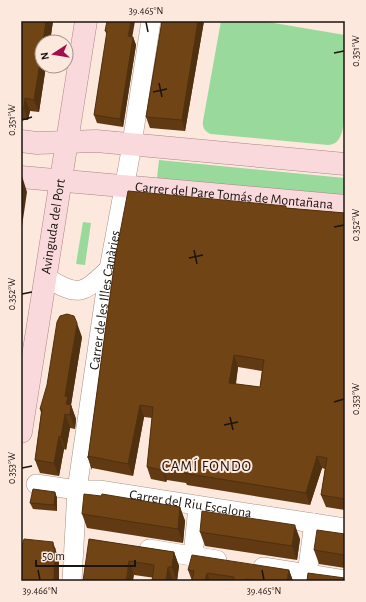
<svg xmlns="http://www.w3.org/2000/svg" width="366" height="602" font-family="'Alegreya Sans',sans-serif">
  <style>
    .green { fill: #99d99c }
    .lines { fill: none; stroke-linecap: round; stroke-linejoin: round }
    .minor-casing { stroke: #a69389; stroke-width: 20 }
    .major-casing { stroke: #aa8387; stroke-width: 23 }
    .minor { stroke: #fff; stroke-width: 19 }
    .major { stroke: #fad9dd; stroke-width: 22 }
    .wall { fill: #613a13; fill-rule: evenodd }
    .shaded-wall { fill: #4f300f }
    .building { fill: #714416; stroke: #4f300f; fill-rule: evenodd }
    .ticks { fill: none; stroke: #1b1410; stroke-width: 1.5 }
    .labels { text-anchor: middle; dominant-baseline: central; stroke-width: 4; stroke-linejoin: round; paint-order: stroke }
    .street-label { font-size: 14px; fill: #1b1410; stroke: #fde8dd }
    .neighbourhood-label { font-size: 15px; letter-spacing: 1px; fill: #1b1410; stroke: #fde8dd }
    .neatline { fill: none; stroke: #1b1410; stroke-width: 1.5 }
    .ticks-label { font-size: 10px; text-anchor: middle; fill: #1b1410 }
  </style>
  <rect width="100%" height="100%" fill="#fde8dd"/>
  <g class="green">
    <path d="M221,21h41l83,14c0,22 4,85 -5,102 -2,5 -7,8 -12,8l-117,-11c-6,-2 -9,-7 -8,-13z"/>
    <path d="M159,160l186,18v18l-188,-18z"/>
    <path d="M83,222l8,1 -6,42 -9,-1z"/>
  </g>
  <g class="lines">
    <defs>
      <g id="minor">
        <path d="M45,277c33,19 36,19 64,-8"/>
        <path id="s1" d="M36,484l41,6h22l246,38"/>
        <path d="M149,549l68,11"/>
        <path d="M193,556l5,-50"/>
        <path d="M263,567l82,13"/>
        <path d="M307,574l7,-51"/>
        <path id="s2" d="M72,581l5,-91 32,-221 21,-113 21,-135"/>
      </g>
      <g id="major">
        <path d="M21,141l16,2 59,-2 249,23"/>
        <path id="s3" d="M21,177l324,29"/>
        <path id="s4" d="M21,432l65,-411"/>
      </g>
    </defs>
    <use href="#minor" class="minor-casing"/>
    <use href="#major" class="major-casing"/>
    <use href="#minor" class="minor"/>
    <use href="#major" class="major"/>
  </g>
  <g class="wall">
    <path d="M21,21h32l-3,21h-8v24h4l-7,46 -9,-1 -2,9h-7z"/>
    <path d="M162,21h42l-19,110 -35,-3 -4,-11z"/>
    <path d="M105,31l28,6 3,8 -13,82 -26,-4 -3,-8 13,-80z"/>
    <path d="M287,208l58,5v297l-19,-3 -5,-12 4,-26 -3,-1 -12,37 -123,-20 -1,-2 -19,-3 -1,2 -15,-3 -4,-12 5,-49 -8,-1 -11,59 -41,-8v2l-4,-12 27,-199zM238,367l24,4 -2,16 -24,-3z"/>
    <path d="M82,337l-11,68 5,14 -1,10 -5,-1 -4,22 -2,-1 -5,27 -19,-3 -5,-13 6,-47 -1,-4z"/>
    <path d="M55,492l2,6v13l-24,-2 -3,-6z"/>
    <path d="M180,507l5,14 -2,22 -96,-15 -5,-14z"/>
    <path d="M200,532l100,7 -3,21 -92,-14z"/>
    <path d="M345,534v34l-26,-4 -5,-14z"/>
    <path d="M89,539l85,13 5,14 -2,15 -43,-6z"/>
    <path d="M188,570h101l4,11h-101z"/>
  </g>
  <g class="shaded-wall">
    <path d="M46,21h7l-3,21h-7z"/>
    <path d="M131,21h4l-4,23 -3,-8z"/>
    <path d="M198,21h6l-19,110 -3,-11z"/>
    <path d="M133,37l3,8 -13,82 -3,-8z"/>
    <path d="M42,50v16h4l-7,46 -5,-12z"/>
    <path d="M25,98l5,13 -2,9 -4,-12z"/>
    <path d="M22,176l5,16 -6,41v-53z"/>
    <path d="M77,323l5,14 -11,68 5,14 -1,10 -9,-25 -1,-8z"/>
    <path d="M234,355l4,12 -4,28 -5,-12z"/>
    <path d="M140,405l4,12 -11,59 -5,-12z"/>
    <path d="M65,414l5,14 -4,22 -5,-13z"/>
    <path d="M59,436l5,13 -5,27 -5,-13z"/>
    <path d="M88,456l4,12v2l-4,-12z"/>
    <path d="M317,456l5,12 -12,37 -4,-12z"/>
    <path d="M163,468l4,12 -1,2 -4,-12z"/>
    <path d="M55,492l2,6v13l-3,-6z"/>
    <path d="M180,507l5,14 -2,22 -5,-14z"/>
    <path d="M295,525l5,14 -3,21 -5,-14z"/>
    <path d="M53,542l6,18v21h-5z"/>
    <path d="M174,552l5,14 -2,15 -5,-14z"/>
    <path d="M129,561l5,14 -1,6h-7z"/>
    <path d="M168,567l5,14h-7z"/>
    <path d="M289,570l4,11h-6z"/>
    <path d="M207,573l3,8h-5z"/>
  </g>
  <g class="building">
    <path d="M21,21h25l-3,21h-1v8l-8,50 -9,-2 -1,10h-3z"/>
    <path d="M107,21h24l-3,15 5,1 -13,82 -26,-4 13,-84h-2z"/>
    <path d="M162,21h36l-16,99 -36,-3z"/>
    <path d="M128,191l158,15v2l59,5v286l-24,-4 6,-37 -10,-2 -11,37 -123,-20v-2l-20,-3 -1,2 -15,-3 6,-60 -13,-2 -12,59 -40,-8v2l27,-199zM234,355l30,5 -4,27 -31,-4z"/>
    <path d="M67,314l7,2 3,7 -12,73 3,1 -2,7 5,1 -1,10 -5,-1 -4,23 -2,-1 -5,27 -19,-3 7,-51h-2l7,-24 10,-63 3,-6z"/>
    <path d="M33,489l22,3 -1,13 -24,-2z"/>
    <path d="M84,494l17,2 1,-2 78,13 -2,22 -96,-15z"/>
    <path d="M202,511l93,14 -3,21 -92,-14z"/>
    <path d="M317,530l28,4v21l-31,-5z"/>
    <path d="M24,539l29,3v6h2l-1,33h-33v-31z"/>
    <path d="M89,539l85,13 -2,15h-4l-2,14h-14l2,-16 -25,-4 -3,20h-43z"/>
    <path d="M192,555l97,15 -2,11h-27l-14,-2v2h-13l1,-4 -27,-4 -2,8h-13l2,-10 -6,-1z"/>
    <path d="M308,573l37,5v3h-38z"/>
  </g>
  <path class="ticks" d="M146,22l2,10M334,53l10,-2M159,83l3,14M153,92l14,-3M22,120l10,-3M334,227l10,-2M194,250l3,14M189,258l14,-3M22,294l10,-2M334,402l10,-3M230,417l3,13M224,425l14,-3M22,468l10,-2M38,570l2,10M262,570l2,10"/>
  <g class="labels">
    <g class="street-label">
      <text stroke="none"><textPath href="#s3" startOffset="214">Carrer del Pare Tomás de Montañana</textPath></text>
      <text stroke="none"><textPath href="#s4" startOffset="208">Avinguda del Port</textPath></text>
      <text stroke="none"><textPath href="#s2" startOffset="283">Carrer de les Illes Canàries</textPath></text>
      <text stroke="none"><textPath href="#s1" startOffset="156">Carrer del Riu Escalona</textPath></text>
    </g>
    <g class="neighbourhood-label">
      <text x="207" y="466">CAMÍ FONDO</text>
    </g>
  </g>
  <rect width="366" height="602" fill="none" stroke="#fde8dd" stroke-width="44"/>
  <g transform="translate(54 54) rotate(258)"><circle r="19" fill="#fde8dd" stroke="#a3938b"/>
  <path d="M0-3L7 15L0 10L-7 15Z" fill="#a40d4b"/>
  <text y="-6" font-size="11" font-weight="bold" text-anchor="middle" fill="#1b1410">N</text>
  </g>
  <path d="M36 560v6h99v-6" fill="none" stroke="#1b1410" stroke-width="2"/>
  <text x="42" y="560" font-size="12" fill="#1b1410" stroke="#fde8dd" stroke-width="3" paint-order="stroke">50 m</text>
  <rect x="22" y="22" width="322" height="558" class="neatline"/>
  <g class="ticks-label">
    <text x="146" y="14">39.465°N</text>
    <text transform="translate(355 51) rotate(-90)" y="4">0.351°W</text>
    <text transform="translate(11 120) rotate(-90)" y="4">0.351°W</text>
    <text transform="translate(355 225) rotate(-90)" y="4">0.352°W</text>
    <text transform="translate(11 294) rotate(-90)" y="4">0.352°W</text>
    <text transform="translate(355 399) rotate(-90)" y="4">0.353°W</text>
    <text transform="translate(11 468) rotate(-90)" y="4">0.353°W</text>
    <text x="40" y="594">39.466°N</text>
    <text x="264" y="594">39.465°N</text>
  </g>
</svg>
